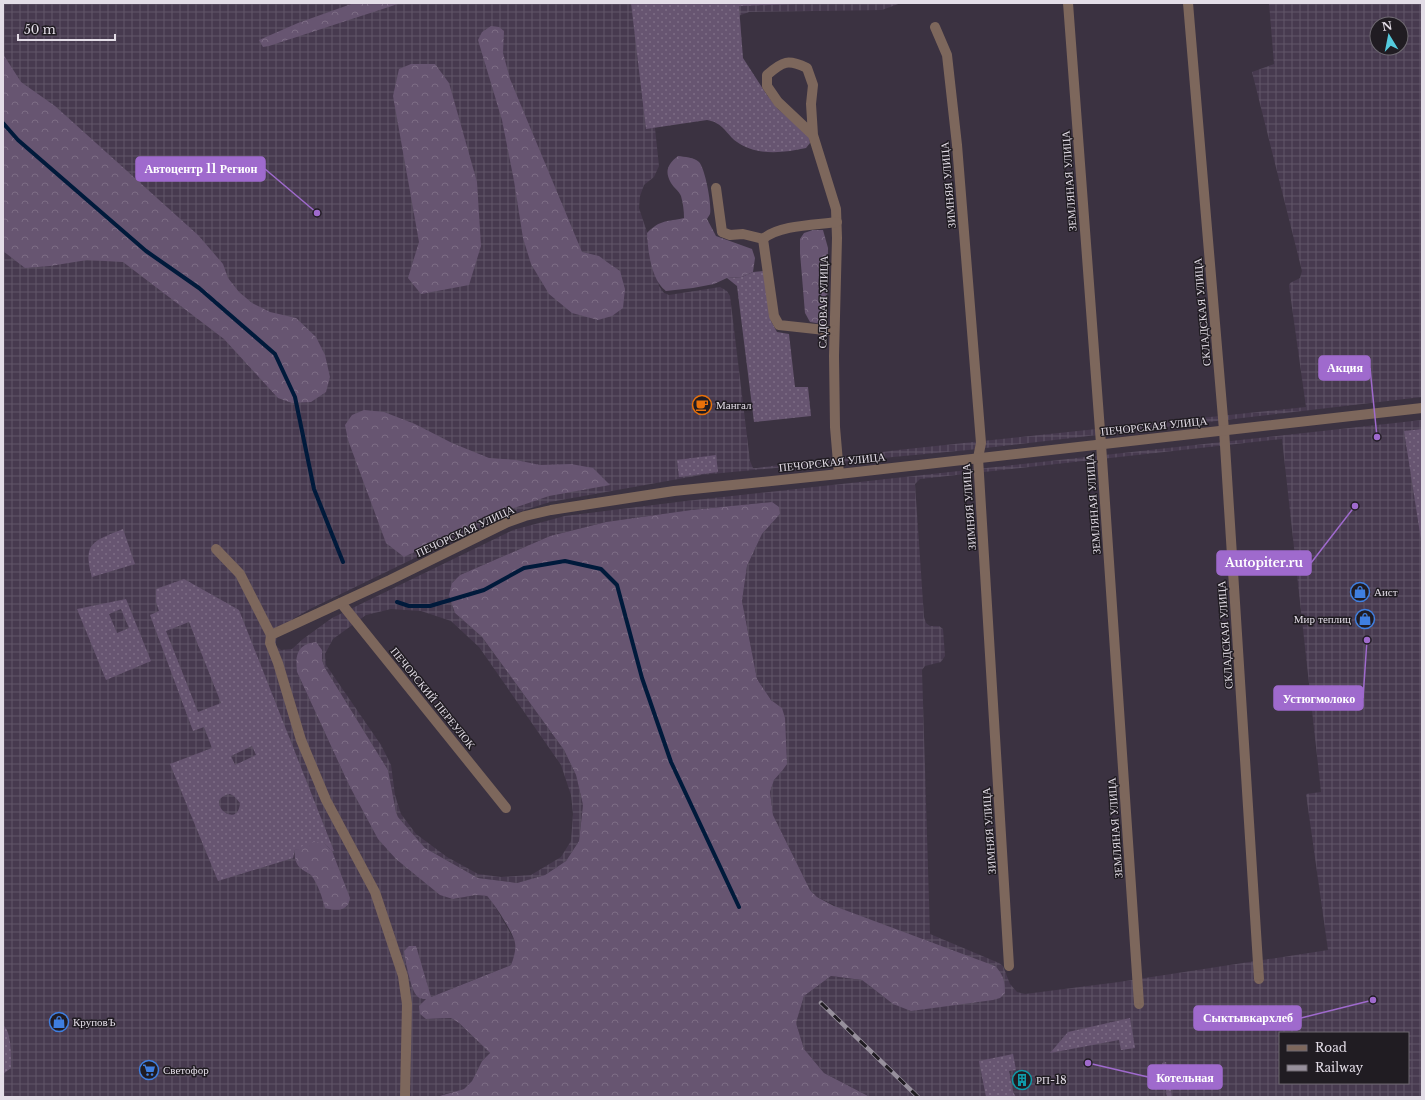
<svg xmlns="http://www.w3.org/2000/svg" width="1425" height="1100" font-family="'Libre Baskerville',serif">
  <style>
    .industrial { fill: url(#industrial-grid); fill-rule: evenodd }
    .grass { fill: url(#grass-dots); fill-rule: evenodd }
    .forest { fill: url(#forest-crowns) }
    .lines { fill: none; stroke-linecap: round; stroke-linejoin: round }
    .stream { stroke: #001a3b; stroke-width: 4 }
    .minor { stroke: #7d675c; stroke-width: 10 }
    .rail-casing { stroke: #97909c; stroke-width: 4.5 }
    .rail { stroke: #201c22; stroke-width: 3; stroke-dasharray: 9; stroke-linecap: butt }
    .labels { text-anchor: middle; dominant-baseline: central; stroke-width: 3; stroke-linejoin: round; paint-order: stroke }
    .street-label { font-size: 11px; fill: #e3dde7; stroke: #201c22 }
    .poi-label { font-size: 11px; fill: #e3dde7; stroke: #201c22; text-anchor: start }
    .leader { fill: none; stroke: #9f6acd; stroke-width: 1.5 }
    .callout-dot { fill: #9f6acd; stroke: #201c22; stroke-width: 1.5 }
    .callout { fill: #9f6acd; stroke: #9f6acd; stroke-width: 1.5 }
    .callout-label { font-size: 12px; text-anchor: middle; font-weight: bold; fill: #fff }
  </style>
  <defs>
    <pattern id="industrial-grid" width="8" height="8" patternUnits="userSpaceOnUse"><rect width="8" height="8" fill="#473a4f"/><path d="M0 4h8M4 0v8" fill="none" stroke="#615668"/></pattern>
    <pattern id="grass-dots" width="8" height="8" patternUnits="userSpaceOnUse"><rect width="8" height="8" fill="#675571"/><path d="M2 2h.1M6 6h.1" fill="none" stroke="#7d6d85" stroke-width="1.8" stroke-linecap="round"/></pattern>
    <pattern id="forest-crowns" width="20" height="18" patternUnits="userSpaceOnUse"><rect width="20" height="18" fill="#675571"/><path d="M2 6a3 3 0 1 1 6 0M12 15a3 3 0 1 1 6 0" fill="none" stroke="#7d6d85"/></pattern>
  </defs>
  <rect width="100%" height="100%" fill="#3b3241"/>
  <path class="industrial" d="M3,3h898l-19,7 -133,2 -24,9 -71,98 5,47 -5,11 -10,8 -4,11 -1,12 13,39 7,39 5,7 5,2 51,-8 7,4 3,5 20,165 3,7h4l141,-18 408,-43 -17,-121 1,-3 10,-5 2,-7 -50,-199 22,-8 -5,-61h153v394l-454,53 -267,25 -151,27 -44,14 -87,40 -109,53 -17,10 -16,16 -1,6v5l5,4 11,-1 11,-10 29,-21 181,-88 52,-14 121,-15 736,-81v677h-552l-46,-24 -20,-24 -8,-26 8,-27 27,-20 31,4 31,24 -59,-99 -17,-8 -7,-7 -37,-75 -3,-23 4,-12 8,-9v-63l-11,-8 -14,-21 -15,-78 5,-35 15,-32 18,-20 -8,-12 -81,8 -85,12 -56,14 -90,39 -8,8 3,30 27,24 82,113 12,25 7,30 -4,36 -13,20 -21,14 -28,8 -39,-5 -53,-30 -27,-31 -2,-5 -8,-42 -63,-102 -3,-8v-10l-26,11 1,11 51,111 105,116 23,-4 11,1 6,7 22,38v13l-4,11 -85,34v20l25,-1 8,5 31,30 -8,8 -10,20 -8,8 -26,7 66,1h-501zM1377,24h24v24h-24zM1282,439l39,353 -15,2 22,156 -209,32 -94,12 -8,-2 -7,-8 -7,-18 -4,-3 -69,-29 -8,-264 3,-4 16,-4 4,-6 -2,-27 -4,-3h-9l-4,-3 -2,-6 -9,-133 5,-5zM391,609l30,2 30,10 28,26 82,118 10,30 2,19 -2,27 -10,16 -30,18 -30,2 -23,-3 -31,-17 -31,-23 -15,-20 -6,-19 -4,-30 -10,-20 -55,-80 -1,-11 8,-15 33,-24zM1280,1033h128v50h-128z"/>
  <g class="grass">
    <path d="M631,3h189l-81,3 4,52 24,37 11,14 31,27 1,7 -4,5c-22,5 -50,8 -69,-6 -8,-5 -12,-15 -21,-19 -2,-2 -6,-2 -9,-3l-61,9z"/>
    <path d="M764,271l7,50 6,11 12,2 6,53h13l3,29 -57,6 -17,-136 -10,-8 15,-1 11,-5z"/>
    <path d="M1422,429v117l-18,-115z"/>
    <path d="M716,455l2,17 -39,5 -2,-17z"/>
    <path d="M123,529l12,35 -43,13c-10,-35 2,-36 31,-48z"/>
    <path d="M184,579l55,31 95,241h-2l-8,-8 -29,7 -2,8 -75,23 -48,-117 42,-16 -8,-21 -11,4 -43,-116 9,-4 -3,-9v-13zM189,622l32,81 -23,9 -32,-81zM252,746l4,9 -21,10 -4,-9zM230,794l4,2 6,7c-2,29 -39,-4 -10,-9z"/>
    <path d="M126,599l25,62 -45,19 -29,-71zM121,609l8,19 -12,5 -8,-19z"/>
    <path d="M1130,1018l5,30 -14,2 -2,-10 -69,13 18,-21z"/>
    <path d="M3,1025c9,7 8,31 8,43l-8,6z"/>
    <path d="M1013,1054l3,16 -7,1 4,21 3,5h-30l-7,-36z"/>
    <path d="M1166,1062l6,35h-5l-5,-34z"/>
  </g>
  <g class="forest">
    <path d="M354,3h47l-132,43 -6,1 -4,-7 39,-17z"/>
    <path d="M491,26l8,1 5,4 -1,22 7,26 72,173 17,4 8,6 13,9 5,18 -2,19 -11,8 -14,4 -26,-7 -23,-19 -18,-30 -8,-26 -9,-57 -12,-61 -24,-80 4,-8z"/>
    <path d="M3,54l18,28 34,24 143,129 25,29 5,14 11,14 13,11 18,9 26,6 20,19 9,18 5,22 -4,15 -15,10 -19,1 -14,-5 -54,-59 -101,-77 -36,-2 -37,6 -25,2 -22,-17z"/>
    <path d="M411,64h24l14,19 28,99 4,64 -12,39 -48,9 -13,-16 11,-36 -26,-146 6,-27z"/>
    <path d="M678,156c7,1 15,1 21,6 6,6 13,43 11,52 -1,2 -2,3 -3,5l9,17 36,13 3,9 -2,14 -11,5 -15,1 -13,6 -21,4 -27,3c-15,-11 -18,-40 -19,-58 14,-14 20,-11 37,-15 0,-7 -1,-15 -3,-22 -2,-5 -7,-8 -10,-13 -7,-12 -3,-19 7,-27z"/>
    <path d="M813,230h10l5,18 -1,64 -5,12 -12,-2 -5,-9 -5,-60v-14l4,-6z"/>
    <path d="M364,410l20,2 31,12 37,19 37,15 27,2 24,5 31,-1 22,4 17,17 -61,11 -70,24 -75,37 -18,-14 -38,-103 -3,-15 7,-10z"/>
    <path d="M772,502l7,5 1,7 -18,20 -15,32 -5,35 15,78 14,21 11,8 3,10 2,46 -5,7 -8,9 -4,12 3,23 37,75 7,7 17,9 161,60c8,8 10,15 10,27l-5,5 -7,2 -82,11 -18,-7 -31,-24 -31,-4 -27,20 -8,27 8,26 20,24 46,24h-434l28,-8 8,-8 10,-20 8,-8 -31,-30 -8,-5 -25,1 -6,-5 -1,-8 7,-7c-4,0 -6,0 -9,-3 -6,-6 -12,-36 -13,-45l5,-5h7l15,51 80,-32c3,-8 5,-14 4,-22 -1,-9 -21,-40 -28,-47l-11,-1 -23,4 -13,-4 -44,-36 -18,-20 -30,-56 -51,-111c-2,-16 0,-28 19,-30l6,8v10l3,8 63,102 8,42 2,5 27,31 53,30 39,5 28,-8 21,-14 13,-20 4,-36 -7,-30 -12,-25 -82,-113 -27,-24 -6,-18 3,-12 8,-8 90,-39 56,-14 85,-12z"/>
    <path d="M314,842l10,1 8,8 18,47c-2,14 -14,13 -25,10 -3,-11 -7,-24 -14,-33 -2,-2 -6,-3 -8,-5 -7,-4 -9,-12 -8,-20l10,-5z"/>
  </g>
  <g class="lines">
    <g class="stream">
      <path d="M3,123l15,17 128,111 53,37 76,66 20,43 19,92 29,73"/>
      <path d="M397,602l12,4h21l54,-16 40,-22 41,-7 36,8 16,16 25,93 29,84 68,145"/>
    </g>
    <g class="minor">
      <path d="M1068,3l33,441 38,560"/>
      <path d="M1188,3l36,427 35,549"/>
      <path d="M935,27l12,28 10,90 24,298 -3,15 31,508"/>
      <path d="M813,135l-35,-33 -11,-16v-11c16,-14 21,-16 40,-7l6,17 -2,19 2,31 23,74 1,29 -3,118 1,71 4,47"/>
      <path d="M716,188l6,44 8,3 13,-1 20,5"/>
      <path d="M834,331l-55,-6 -5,-9 -11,-77c16,-14 52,-14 74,-17"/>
      <path d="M216,549l24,25 31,61"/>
      <path d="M341,603l165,205"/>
      <path d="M405,1097l2,-93 -4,-28 -28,-84 -49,-92 -25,-60 -23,-77 -8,-20 1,-8 119,-55 118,-58 17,-6 26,-6 123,-19 165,-17 583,-66"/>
    </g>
    <defs>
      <path id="rail" d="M821,1003l97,94"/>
    </defs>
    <use href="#rail" class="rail-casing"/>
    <use href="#rail" class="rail"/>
  </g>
  <defs>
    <symbol id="cafe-ring" viewBox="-11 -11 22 22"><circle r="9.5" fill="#201c22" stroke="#e8710a" stroke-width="1.5"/><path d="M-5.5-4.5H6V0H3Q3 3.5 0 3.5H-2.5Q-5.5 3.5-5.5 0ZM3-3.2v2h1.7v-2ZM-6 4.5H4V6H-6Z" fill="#e8710a"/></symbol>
    <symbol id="shop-ring" viewBox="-11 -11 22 22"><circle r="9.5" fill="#201c22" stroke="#3f7fe0" stroke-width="1.5"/><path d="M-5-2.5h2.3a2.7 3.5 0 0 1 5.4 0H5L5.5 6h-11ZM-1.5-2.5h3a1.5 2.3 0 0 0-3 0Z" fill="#3f7fe0"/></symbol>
    <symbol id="supermarket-ring" viewBox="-11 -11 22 22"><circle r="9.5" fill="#201c22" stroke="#3f7fe0" stroke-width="1.5"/><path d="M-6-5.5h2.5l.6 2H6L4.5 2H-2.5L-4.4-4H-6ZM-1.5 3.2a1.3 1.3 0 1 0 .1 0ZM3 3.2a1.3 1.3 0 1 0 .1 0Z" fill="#3f7fe0"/></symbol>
    <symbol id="building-ring" viewBox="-11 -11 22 22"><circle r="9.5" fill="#201c22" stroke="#0f9aa8" stroke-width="1.5"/><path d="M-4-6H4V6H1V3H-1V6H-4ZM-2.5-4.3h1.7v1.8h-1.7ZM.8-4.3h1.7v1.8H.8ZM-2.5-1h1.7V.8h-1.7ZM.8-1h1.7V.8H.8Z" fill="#0f9aa8"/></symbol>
  </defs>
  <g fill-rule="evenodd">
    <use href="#cafe-ring" x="691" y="394" width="22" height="22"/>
    <use href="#shop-ring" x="1349" y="581" width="22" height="22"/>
    <use href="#shop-ring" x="1354" y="608" width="22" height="22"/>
    <use href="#shop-ring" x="48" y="1011" width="22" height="22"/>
    <use href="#supermarket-ring" x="138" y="1059" width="22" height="22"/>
    <use href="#building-ring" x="1011" y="1069" width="22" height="22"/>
  </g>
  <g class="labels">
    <g class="street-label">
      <text transform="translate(1069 181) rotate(-94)">ЗЕМЛЯНАЯ УЛИЦА</text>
      <text transform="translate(948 185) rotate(-95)">ЗИМНЯЯ УЛИЦА</text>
      <text transform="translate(823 302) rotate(-89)">САДОВАЯ УЛИЦА</text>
      <text transform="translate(1202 312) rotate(-95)">СКЛАДСКАЯ УЛИЦА</text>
      <text transform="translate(1154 426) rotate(-6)">ПЕЧОРСКАЯ УЛИЦА</text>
      <text transform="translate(832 462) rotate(-6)">ПЕЧОРСКАЯ УЛИЦА</text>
      <text transform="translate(1093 504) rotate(-94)">ЗЕМЛЯНАЯ УЛИЦА</text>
      <text transform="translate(969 507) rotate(-94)">ЗИМНЯЯ УЛИЦА</text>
      <text transform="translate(465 531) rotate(-25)">ПЕЧОРСКАЯ УЛИЦА</text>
      <text transform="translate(1225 635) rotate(-94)">СКЛАДСКАЯ УЛИЦА</text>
      <text transform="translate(433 698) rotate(51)">ПЕЧОРСКИЙ ПЕРЕУЛОК</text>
      <text transform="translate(1115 828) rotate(-94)">ЗЕМЛЯНАЯ УЛИЦА</text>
      <text transform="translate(989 831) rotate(-94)">ЗИМНЯЯ УЛИЦА</text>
    </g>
    <g class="poi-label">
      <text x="716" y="405">Мангал</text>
      <text x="1374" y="592">Аист</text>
      <text x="1351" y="619" text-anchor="end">Мир теплиц</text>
      <text x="73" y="1022">КруповЪ</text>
      <text x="163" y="1070">Светофор</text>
      <text x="1036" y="1080">РП-18</text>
    </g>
  </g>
  <path class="leader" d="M317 213L265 169M1377 437L1370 368M1355 506L1311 563M1367 640L1363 698M1373 1000L1301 1018M1088 1063L1148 1077"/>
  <g class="callout-dot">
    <circle cx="317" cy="213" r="4"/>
    <circle cx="1377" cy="437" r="4"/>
    <circle cx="1355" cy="506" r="4"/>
    <circle cx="1367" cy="640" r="4"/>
    <circle cx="1373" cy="1000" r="4"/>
    <circle cx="1088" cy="1063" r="4"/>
  </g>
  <g class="callout">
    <rect x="136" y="157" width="129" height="24" rx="4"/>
    <rect x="1319" y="356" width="51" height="24" rx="4"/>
    <rect x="1217" y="551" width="94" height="24" rx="4"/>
    <rect x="1274" y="686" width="89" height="24" rx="4"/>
    <rect x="1194" y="1006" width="107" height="24" rx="4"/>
    <rect x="1148" y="1065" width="74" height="24" rx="4"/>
  </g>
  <g class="callout-label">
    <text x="201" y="173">Автоцентр 11 Регион</text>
    <text x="1345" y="372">Акция</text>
    <text x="1264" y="567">Autopiter.ru</text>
    <text x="1319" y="703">Устюгмолоко</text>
    <text x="1248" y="1022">Сыктывкархлеб</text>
    <text x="1185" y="1082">Котельная</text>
  </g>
  <rect width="1425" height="1100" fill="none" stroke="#e3dde7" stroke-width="8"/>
  <rect x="1279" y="1032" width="130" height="52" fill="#201c22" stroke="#6e6971"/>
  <rect x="1287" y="1045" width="20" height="6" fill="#7d675c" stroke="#6e6971"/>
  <text x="1315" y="1052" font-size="12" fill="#e3dde7">Road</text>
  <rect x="1287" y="1065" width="20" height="6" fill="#97909c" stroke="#6e6971"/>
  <text x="1315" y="1072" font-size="12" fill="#e3dde7">Railway</text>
  <g transform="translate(1389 36) rotate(350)"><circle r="19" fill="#201c22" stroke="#6e6971"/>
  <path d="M0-3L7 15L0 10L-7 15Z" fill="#54cadd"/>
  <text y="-6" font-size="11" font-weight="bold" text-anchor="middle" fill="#e3dde7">N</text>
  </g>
  <path d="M18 34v6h97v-6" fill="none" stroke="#e3dde7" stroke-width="2"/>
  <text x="24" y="34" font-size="12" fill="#e3dde7" stroke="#201c22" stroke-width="3" paint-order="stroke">50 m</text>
</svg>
